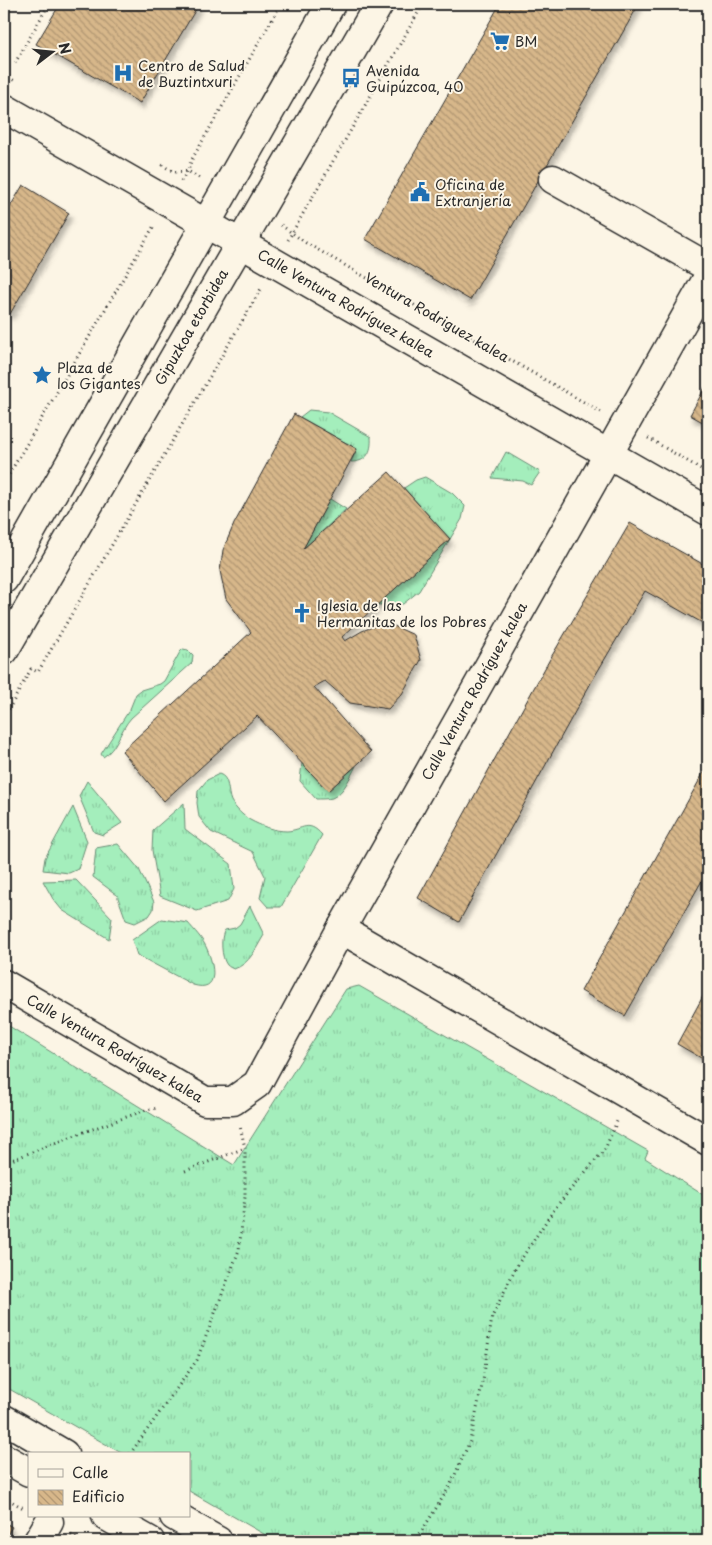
<svg xmlns="http://www.w3.org/2000/svg" width="712" height="1545" font-family="'Playpen Sans',sans-serif">
  <style>
    .grass { fill: url(#grass-tufts); stroke: #688c74 }
    .building { fill: url(#building-back-hatch); stroke: #2b2b2b; filter: url(#shadow) }
    .lines { fill: none; stroke-linecap: round; stroke-linejoin: round }
    .minor-casing { stroke: #2b2b2b; stroke-width: 31 }
    .major-casing { stroke: #2b2b2b; stroke-width: 31 }
    .path { stroke: #2b2b2b; stroke-width: 3; stroke-dasharray: 1 4; stroke-linecap: butt }
    .minor { stroke: #fcf5e5; stroke-width: 28 }
    .major { stroke: #fcf5e5; stroke-width: 28 }
    .labels { text-anchor: middle; dominant-baseline: central; stroke-width: 4; stroke-linejoin: round; paint-order: stroke }
    .poi-label { font-size: 14px; fill: #2b2b2b; stroke: #fcf5e5; text-anchor: start }
    .street-label { font-size: 14px; fill: #2b2b2b; stroke: #fcf5e5 }
  </style>
  <defs>
    <pattern id="grass-tufts" width="24" height="20" patternUnits="userSpaceOnUse" patternTransform="scale(1.25)"><rect width="24" height="20" fill="#a4eebc"/><path d="M3 7l-1-3M5 7V3M7 7l1-3M15 17l-1-3M17 17v-4M19 17l1-3" fill="none" stroke="#8dcca2"/></pattern>
    <pattern id="building-back-hatch" width="6" height="6" patternUnits="userSpaceOnUse" patternTransform="scale(1.25)"><rect width="6" height="6" fill="#d7b78a"/><path d="M-1 5l2 2M0 0l6 6M5-1l2 2" fill="none" stroke="#af9571"/></pattern>
    <filter id="shadow"><feDropShadow dx="3" dy="5.5" stdDeviation="2.5" flood-color="#0004"/></filter>
  </defs>
  <rect width="100%" height="100%" fill="#fcf5e5"/>
  <filter id="ink" filterUnits="userSpaceOnUse"><feTurbulence type="fractalNoise" baseFrequency=".02" numOctaves="2"/><feDisplacementMap in="SourceGraphic" scale="10" xChannelSelector="R" yChannelSelector="G"/><feConvolveMatrix kernelMatrix="1 2 1 2 8 2 1 2 1" color-interpolation-filters="sRGB"/></filter>
  <g filter="url(#ink)">
    <g class="grass">
      <path d="M309,410l19,2 43,25c1,15 -4,25 -20,25l6,-13 -57,-32z"/>
      <path d="M506,452l34,20 -9,13 -8,-4 -31,-3z"/>
      <path d="M425,477l27,16 13,13 -3,13 -43,72 -16,13 -26,1 73,-66 -46,-51 12,-8z"/>
      <path d="M330,499l16,10 -43,40z"/>
      <path d="M183,649l5,1 5,5 -1,8 -61,55c-11,12 -14,31 -28,39l-2,-3 29,-45 6,-15 5,-4 19,-6 4,-3 16,-29z"/>
      <path d="M302,763l26,28 28,-25c-6,11 -12,27 -24,32 -4,1 -12,1 -16,1l-16,-18z"/>
      <path d="M219,774c11,3 8,18 12,27 4,7 12,15 19,19 11,6 24,11 37,11 16,-1 21,-12 35,4l-41,72h-13l-8,-9 5,-22 -12,-24 -42,-20 -12,-15 -2,-14 1,-12 9,-11z"/>
      <path d="M87,781l35,42 -19,12 -9,-3 -15,-36z"/>
      <path d="M184,803l1,26 46,35 3,25 -6,12 -31,10 -37,-15 -8,-46 1,-20z"/>
      <path d="M73,807l14,34 -9,28 -9,4 -26,-3 2,-12z"/>
      <path d="M118,844l21,25 15,33 -1,8 -4,6 -14,7 -9,-3 -9,-25 -24,-18 3,-29z"/>
      <path d="M76,880l36,38 -3,21 -47,-29 -9,-11 -10,-18z"/>
      <path d="M250,906l14,29c-8,13 -14,29 -30,34 -3,-1 -5,-2 -7,-4 -6,-7 -7,-29 -2,-35l10,-2 5,-4z"/>
      <path d="M162,919l26,4c6,7 15,16 19,26 7,16 13,44 -14,36l-56,-30 -5,-15z"/>
      <path d="M359,986l289,165 -3,7 63,40v331l-6,12h-426l-87,-50v-37h-66l-119,-68v-363l230,142 112,-176z"/>
    </g>
    <g class="building">
      <path d="M60,4h139l-59,99 -104,-59z"/>
      <path d="M500,4h139l-169,296 -105,-61z"/>
      <path d="M23,185l46,28 -59,101 -6,-4v-93z"/>
      <path d="M708,382v43l-18,-10z"/>
      <path d="M294,414l63,35 -54,100 86,-77 61,67 -108,98 3,4 17,-10 23,-9 29,13 7,25 -19,34 -14,15 -38,-6 -25,-22 -11,6 57,65 -43,39 -71,-75 -93,85 -42,-50 129,-119 -25,-33 -6,-28 3,-21 11,-26z"/>
      <path d="M630,523l78,44v59l-63,-35 -53,90 -133,241 -41,-24 132,-239z"/>
      <path d="M708,765v105l-83,146 -44,-25z"/>
      <path d="M708,987v75l-31,-18z"/>
      <path d="M4,1522l8,5 -8,13z"/>
    </g>
    <g class="lines">
      <defs>
        <g id="minor">
          <path d="M4,108l704,403"/>
          <path d="M553,179l155,88"/>
          <path d="M341,929l367,-652"/>
          <path d="M4,984l201,117h28l24,-17 84,-155 367,212"/>
          <path d="M4,1419l60,35"/>
          <path d="M4,1458l25,14"/>
          <path d="M106,1516l44,25"/>
          <path d="M174,1516l44,25"/>
          <path d="M38,1541l11,-19"/>
        </g>
        <g id="major">
          <path d="M4,579l327,-575"/>
          <path d="M4,651l375,-647"/>
        </g>
      </defs>
      <use href="#minor" class="minor-casing"/>
      <use href="#major" class="major-casing"/>
      <g class="path">
        <path d="M15,63l34,-59"/>
        <path d="M4,75l11,6"/>
        <path d="M162,165l12,7 14,-1 14,9"/>
        <path d="M181,181l7,-10 3,-10 90,-157"/>
        <path d="M281,225l25,18 295,169"/>
        <path d="M288,240l135,-236"/>
        <path d="M648,438l60,35"/>
        <path d="M4,483l151,-259"/>
        <path d="M4,718l27,-49 7,3 224,-385"/>
        <path d="M4,1163l66,-26 76,-27 12,-2"/>
        <path d="M185,1171l60,-23"/>
        <path d="M130,1454l67,-94 42,-110 6,-53v-49l-5,-22"/>
        <path d="M4,1497l21,12"/>
        <path d="M71,1535l11,6"/>
        <path d="M412,1541l11,-12 27,-43 20,-45 13,-60 9,-64 24,-50 39,-59 50,-59 13,-30"/>
      </g>
      <use href="#minor" class="minor"/>
      <use href="#major" class="major"/>
    </g>
  </g>
  <defs>
    <symbol id="supermarket-bare" viewBox="-9 -9 18 18"><path d="M-6-5.5h2.5l.6 2H6L4.5 2H-2.5L-4.4-4H-6ZM-1.5 3.2a1.3 1.3 0 1 0 .1 0ZM3 3.2a1.3 1.3 0 1 0 .1 0Z" fill="#1f6fb2" stroke="#fcf5e5" stroke-width="2.5" paint-order="stroke"/></symbol>
    <symbol id="hospital-bare" viewBox="-9 -9 18 18"><path d="M-5-5h3v3.5h4V-5h3V5h-3V1.5h-4V5h-3Z" fill="#1f6fb2" stroke="#fcf5e5" stroke-width="2.5" paint-order="stroke"/></symbol>
    <symbol id="bus-bare" viewBox="-9 -9 18 18"><path d="M-5-6H5V4H4V6H2V4H-2V6H-4V4H-5ZM-3.5-4V0h7V-4ZM-3.5 1.2v1.5H-2V1.2ZM2 1.2v1.5H3.5V1.2Z" fill="#1f6fb2" stroke="#fcf5e5" stroke-width="2.5" paint-order="stroke"/></symbol>
    <symbol id="civic-bare" viewBox="-9 -9 18 18"><path d="M-.6-6.5H3V-4.5H.6V-3L4-1V1h2V6H-6V1h2V-1L-.6-3ZM-1.2 2.5V6h2.4V2.5Z" fill="#1f6fb2" stroke="#fcf5e5" stroke-width="2.5" paint-order="stroke"/></symbol>
    <symbol id="sight-bare" viewBox="-9 -9 18 18"><path d="M0-6L1.8-2.2L6-1.7L2.9 1.2L3.7 5.4L0 3.3L-3.7 5.4L-2.9 1.2L-6-1.7L-1.8-2.2Z" fill="#1f6fb2" stroke="#fcf5e5" stroke-width="2.5" paint-order="stroke"/></symbol>
    <symbol id="church-bare" viewBox="-9 -9 18 18"><path d="M-1.2-6h2.4v3.5h3.3v2.4h-3.3V6h-2.4V-.1h-3.3v-2.4h3.3Z" fill="#1f6fb2" stroke="#fcf5e5" stroke-width="2.5" paint-order="stroke"/></symbol>
  </defs>
  <g fill-rule="evenodd">
    <use href="#supermarket-bare" x="486" y="27" width="28" height="28"/>
    <use href="#hospital-bare" x="109" y="59" width="28" height="28"/>
    <use href="#bus-bare" x="337" y="64" width="28" height="28"/>
    <use href="#civic-bare" x="406" y="178" width="28" height="28"/>
    <use href="#sight-bare" x="28" y="361" width="28" height="28"/>
    <use href="#church-bare" x="288" y="599" width="28" height="28"/>
  </g>
  <g class="labels">
    <g class="poi-label">
      <text x="515" y="41">BM</text>
      <text x="138" y="65">Centro de Salud<tspan x="138" dy="16">de Buztintxuri</tspan></text>
      <text x="366" y="70">Avenida<tspan x="366" dy="16">Guipúzcoa, 40</tspan></text>
      <text x="435" y="184">Oficina de<tspan x="435" dy="16">Extranjería</tspan></text>
      <text x="57" y="367">Plaza de<tspan x="57" dy="16">los Gigantes</tspan></text>
      <text x="317" y="605">Iglesia de las<tspan x="317" dy="16">Hermanitas de los Pobres</tspan></text>
    </g>
    <g class="street-label">
      <text transform="translate(346 303) rotate(30)">Calle Ventura Rodríguez kalea</text>
      <text transform="translate(437 317) rotate(30)">Ventura Rodriguez kalea</text>
      <text transform="translate(191 327) rotate(-60)">Gipuzkoa etorbidea</text>
      <text transform="translate(474 691) rotate(-61)">Calle Ventura Rodríguez kalea</text>
      <text transform="translate(115 1048) rotate(30)">Calle Ventura Rodríguez kalea</text>
    </g>
  </g>
  <rect width="712" height="1545" fill="none" stroke="#fcf5e5" stroke-width="20"/>
  <rect x="10" y="10" width="692" height="1525" fill="none" stroke="#2b2b2b" stroke-width="2" filter="url(#ink)"/>
  <rect x="28" y="1452" width="162" height="65" fill="#fcf5e5" stroke="#a8a49b"/>
  <rect x="38" y="1469" width="25" height="8" fill="#fcf5e5" stroke="#a8a49b"/>
  <text x="72" y="1478" font-size="15" fill="#2b2b2b">Calle</text>
  <rect x="38" y="1490" width="25" height="15" fill="url(#building-back-hatch)" stroke="#a8a49b"/>
  <text x="72" y="1502" font-size="15" fill="#2b2b2b">Edificio</text>
  <g transform="translate(52 52) rotate(74)" stroke="#fcf5e5" stroke-width="4" paint-order="stroke">
  <path d="M0-4L9 19L0 12L-9 19Z" fill="#2b2b2b"/>
  <text y="-8" font-size="14" font-weight="bold" text-anchor="middle" fill="#2b2b2b">N</text>
  </g>
</svg>
